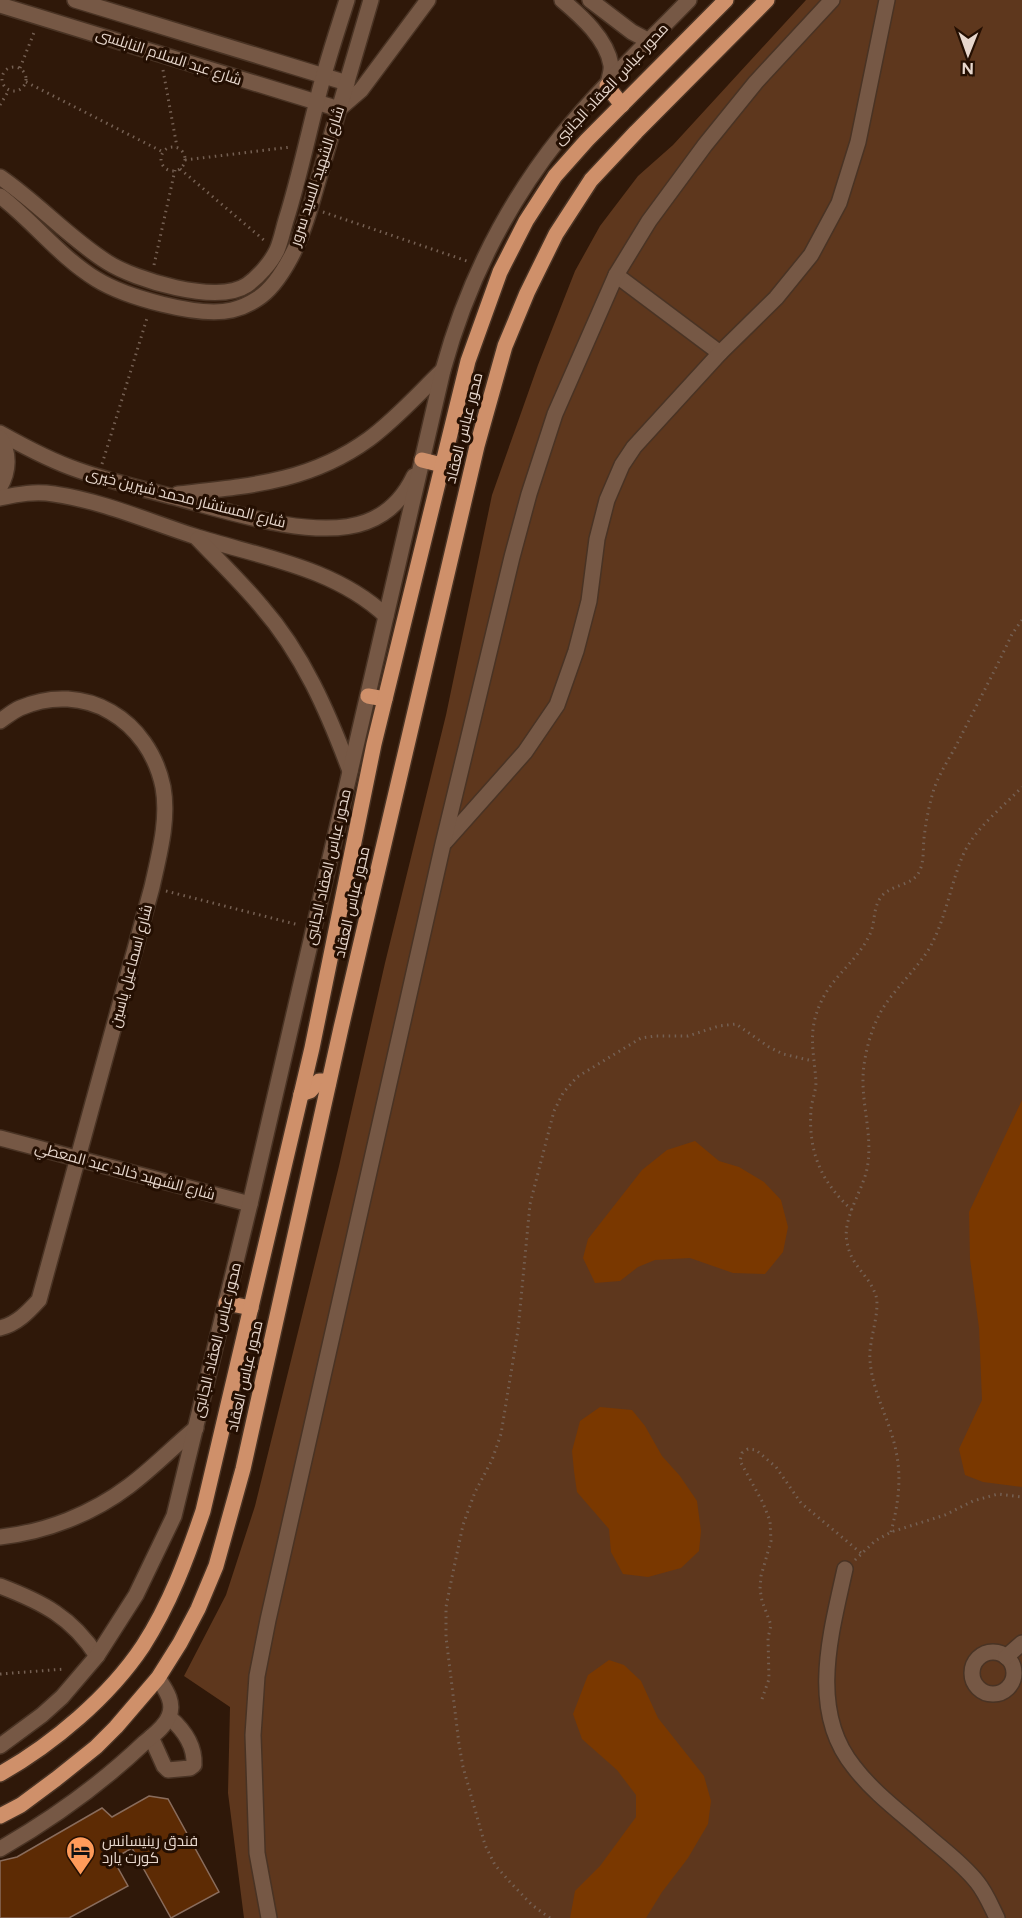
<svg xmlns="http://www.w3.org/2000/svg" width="1022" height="1918" font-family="Figtree,Cairo,sans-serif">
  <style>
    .green { fill: #5e371d }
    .water { fill: #7a3800 }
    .building { fill: #5d2b04; stroke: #896c5c; stroke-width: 1.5 }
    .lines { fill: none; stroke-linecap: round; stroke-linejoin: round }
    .minor-casing { stroke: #493324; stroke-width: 18 }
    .major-casing { stroke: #493324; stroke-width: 18 }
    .path { stroke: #756053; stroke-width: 3; stroke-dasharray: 1.5 4.5; stroke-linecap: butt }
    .minor { stroke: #765845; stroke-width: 15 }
    .major { stroke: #cf906a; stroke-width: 15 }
    .labels { text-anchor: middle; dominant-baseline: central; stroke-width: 6; stroke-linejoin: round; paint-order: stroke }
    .street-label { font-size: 15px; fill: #e7d7cd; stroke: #240f02 }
    .poi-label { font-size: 15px; fill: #e7d7cd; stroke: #240f02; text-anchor: start }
  </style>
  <rect width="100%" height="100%" fill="#2f1809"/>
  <path class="green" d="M806,0h216v1918h-778l-16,-125 2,-86 -46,-31 42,-81 29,-89 84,-340 46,-203 61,-248 46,-220 46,-130 37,-94 25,-45 38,-50 35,-31z"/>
  <g class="water">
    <path d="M1022,1100v387l-39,-5 -18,-7 -6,-26 23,-49 -3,-72 -9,-69 -1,-47z"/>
    <path d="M695,1141l24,20 20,6 25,15 17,18 7,27 -5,25 -18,22 -32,-1 -43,-15 -35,2 -17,7 -18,14 -25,2 -12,-25 5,-19 54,-69 25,-20z"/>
    <path d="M600,1407l32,3 13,16 17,30 18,20 17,25 4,30 -2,20 -18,17 -33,9 -25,-3 -12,-22 -2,-23 -32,-37 -3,-21 -2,-20 8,-30z"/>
    <path d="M609,1660l15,5 17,16 17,37 46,58 7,25 -3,23 -20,34 -26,34 -16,26h-76l5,-27 25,-25 36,-49v-22l-19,-25 -35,-31 -9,-25 15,-39z"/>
  </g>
  <path class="building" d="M149,1796l19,3 51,93 -48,26 -39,-70 -19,11 15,27 -59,32h-69v-57l17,-4 85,-49 10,9z"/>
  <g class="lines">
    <defs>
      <g id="minor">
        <path d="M75,0l272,83"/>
        <path d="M562,0c19,16 45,39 49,65 1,6 -2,13 -3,19"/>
        <path d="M590,0l42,32 17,9"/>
        <path d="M0,5l339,104 22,-19 67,-90"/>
        <path d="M0,177c38,26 69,61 107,85 28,18 110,43 140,23 11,-8 24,-22 30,-35 4,-9 6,-20 9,-30 12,-38 20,-76 30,-115 8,-35 20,-70 31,-105"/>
        <path d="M0,196c34,26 60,61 96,83 29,18 103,39 136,31 8,-2 19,-7 25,-11 15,-9 26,-27 34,-42 16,-31 24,-67 34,-100 15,-52 31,-105 46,-157"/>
        <path d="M616,275l104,78"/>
        <path d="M0,433c25,14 51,28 78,37 31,11 64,19 96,27 52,14 141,44 192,25 22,-8 38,-25 48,-46"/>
        <path d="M0,438c10,15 9,33 0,49"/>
        <path d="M178,494c71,-8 132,-12 191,-55 27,-20 50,-46 74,-69"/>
        <path d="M0,498c19,-4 35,-7 54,-4 48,7 94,27 140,42 66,21 140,31 192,80"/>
        <path d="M198,539c21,22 43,43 63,67 42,48 67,106 89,165"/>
        <path d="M0,721c6,-4 13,-10 20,-13 65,-28 129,12 143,79 6,33 -4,68 -11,100l-113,413c-11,12 -22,24 -39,28"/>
        <path d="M445,842l80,-90 32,-47 19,-54 13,-50 8,-62 10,-39 15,-35 12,-18 86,-94 56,-55 35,-43 28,-52 19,-61 29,-142"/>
        <path d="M0,1138l250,66"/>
        <path d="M0,1537c46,-5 92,-23 129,-51 23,-17 44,-39 67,-58"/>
        <path d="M845,1569c-14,64 -37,142 9,198 19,25 46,45 70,66 18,16 38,30 53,49 9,11 14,24 20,36"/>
        <path d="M0,1586c42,16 72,31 97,70"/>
        <circle cx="993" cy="1673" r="21"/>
        <path d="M1006,1657l16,-14"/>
        <path d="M151,1737l13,29 4,4 22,-2 4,-3c1,-20 -11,-36 -25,-48"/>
        <path d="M0,1746l42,-31 20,-18 35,-41 39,-61 38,-79 76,-312 193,-834c23,-84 63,-165 118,-234 39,-48 85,-92 128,-136"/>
        <path d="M0,1849c52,-30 100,-64 144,-106 8,-7 21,-16 25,-27 6,-14 -4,-27 -11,-38"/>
        <path d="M269,1918l-12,-65 -4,-118 4,-59 11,-56 175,-776 69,-287 17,-63 26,-80 61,-139 33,-54 56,-76 51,-63 76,-82"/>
      </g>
      <g id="major">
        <path d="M607,86l15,19"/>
        <path d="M422,460l20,5"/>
        <path d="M368,696l17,3"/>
        <path d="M301,1094l9,-3 9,-10h6l3,4"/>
        <path d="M226,1303l25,5"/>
        <path d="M0,1774c53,-30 109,-77 143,-128 27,-42 44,-88 60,-135l109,-463 62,-304 94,-383 32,-89 26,-51 29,-45 32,-36 139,-140"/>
        <path d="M0,1816l21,-11 35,-26 40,-32 20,-20 42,-49 22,-35 18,-34 18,-43 27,-97 98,-441 136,-582 28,-100 22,-53 29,-59 35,-54 45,-48 131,-132"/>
      </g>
    </defs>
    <use href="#minor" class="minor-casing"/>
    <use href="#major" class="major-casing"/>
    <g class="path">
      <circle cx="14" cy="79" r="12"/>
      <path d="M20,68l15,-38"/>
      <path d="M163,70l14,77"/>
      <path d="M26,82l137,70"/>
      <path d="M0,105l9,-15"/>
      <circle cx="173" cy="159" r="12"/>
      <path d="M185,160l106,-13"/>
      <path d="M180,169l85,72"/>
      <path d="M323,212l144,49"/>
      <path d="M154,265l21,-95"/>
      <path d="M102,464l46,-149"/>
      <path d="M166,891l133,34"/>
      <path d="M852,1210c-31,-28 -44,-58 -41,-101 1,-9 5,-18 5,-27 -2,-31 -9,-50 5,-80 11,-25 36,-41 48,-66 7,-12 3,-27 12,-39 11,-14 32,-10 39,-27 4,-9 3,-22 4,-32 2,-17 5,-33 10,-49 5,-15 15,-30 23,-45 18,-36 38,-73 55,-110l10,-14"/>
      <path d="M891,1532c7,-27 11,-53 5,-81 -6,-31 -24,-59 -26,-91 -2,-19 12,-51 5,-67 -8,-20 -24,-27 -28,-51 -5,-23 15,-50 20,-73 7,-35 -8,-69 -3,-104 3,-21 10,-45 23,-63 13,-18 30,-34 42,-53 17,-30 21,-63 34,-94 12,-27 39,-47 59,-68"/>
      <path d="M855,1560l20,-19 16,-9 54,-17 28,-14 25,-7 24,3"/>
      <path d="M0,1674l65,-5"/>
      <path d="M762,1699l7,-20 -1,-41 3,-13 -9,-24 -2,-12 1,-13 10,-35 -1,-20 -7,-18 -23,-42 2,-8 6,-4 8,1 20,17 25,36 60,50"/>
      <path d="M550,1918l-18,-13 -22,-23 -15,-17 -10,-20 -22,-78 -4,-23 -13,-107v-30l6,-30 11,-52 12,-33 17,-32 9,-26 17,-104 12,-126 24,-93 9,-18 14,-16 64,-39 14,-2h33l31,-10 17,-2 33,23 14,7 30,7"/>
    </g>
    <use href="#minor" class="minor"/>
    <use href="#major" class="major"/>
  </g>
  <defs>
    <symbol id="hotel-pin" viewBox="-11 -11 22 30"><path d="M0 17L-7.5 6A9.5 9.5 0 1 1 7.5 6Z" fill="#ff9b5a" stroke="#240f02"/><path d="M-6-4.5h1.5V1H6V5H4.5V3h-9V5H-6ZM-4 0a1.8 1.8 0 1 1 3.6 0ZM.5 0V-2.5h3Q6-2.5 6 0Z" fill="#111"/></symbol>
  </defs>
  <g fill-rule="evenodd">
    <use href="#hotel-pin" x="64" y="1834" width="33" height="45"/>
  </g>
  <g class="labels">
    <g class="street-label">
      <text transform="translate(169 57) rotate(18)">شارع عبد السلام النابلسى</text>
      <text transform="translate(611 84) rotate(-47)">محور عباس العقاد الجانبى</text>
      <text transform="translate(317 176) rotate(-72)">شارع الشهيد السيد سرور</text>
      <text transform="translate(464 428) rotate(-76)">محور عباس العقاد</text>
      <text transform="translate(186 498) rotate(14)">شارع المستشار محمد شيرين خيرى</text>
      <text transform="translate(328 867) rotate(-77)">محور عباس العقاد الجانبى</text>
      <text transform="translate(352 902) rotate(-77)">محور عباس العقاد</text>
      <text transform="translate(131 966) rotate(-75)">شارع اسماعيل ياسين</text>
      <text transform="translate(125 1171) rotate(15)">شارع الشهيد خالد عبد المعطي</text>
      <text transform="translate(217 1340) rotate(-76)">محور عباس العقاد الجانبى</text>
      <text transform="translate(245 1376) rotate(-77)">محور عباس العقاد</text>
    </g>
    <g class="poi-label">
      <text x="102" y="1841">فندق رينيسانس<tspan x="102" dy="17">كورت يارد</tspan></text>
    </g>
  </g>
  <g transform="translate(968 54) rotate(181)" stroke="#240f02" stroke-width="4.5" paint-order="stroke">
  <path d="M0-4.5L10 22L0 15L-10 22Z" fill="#e7d7cd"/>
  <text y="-9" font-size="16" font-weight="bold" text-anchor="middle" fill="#e7d7cd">N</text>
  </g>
</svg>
